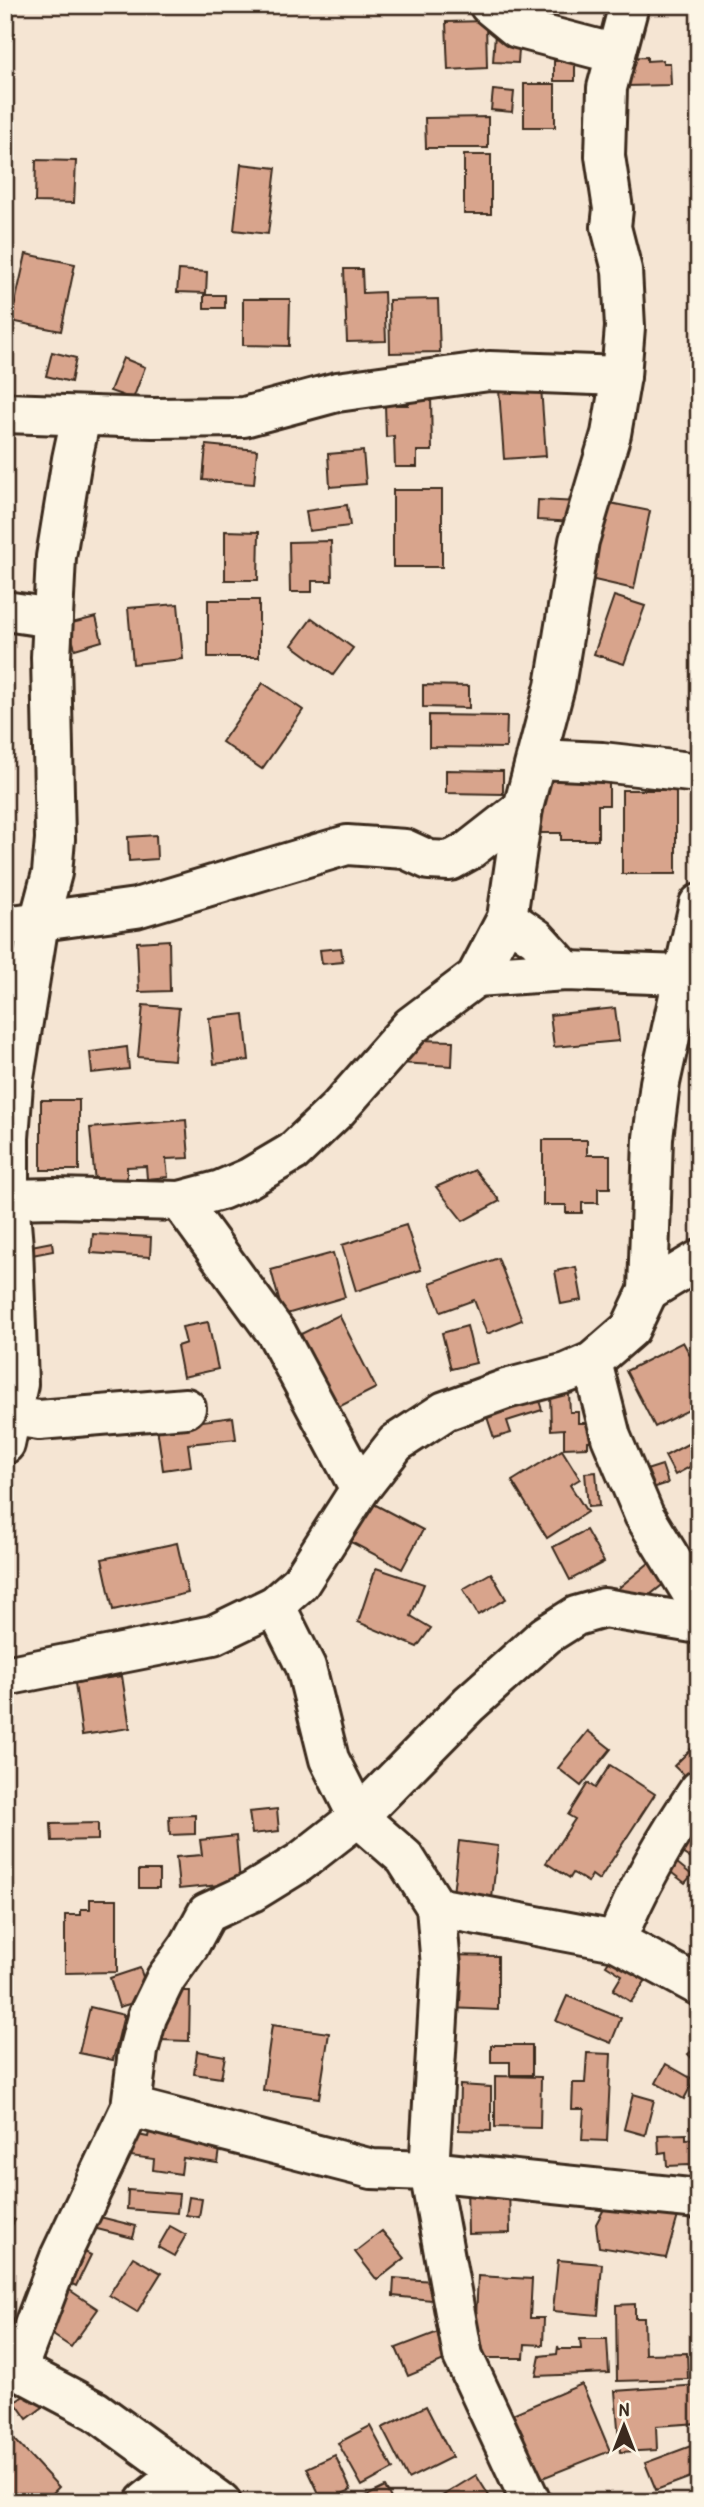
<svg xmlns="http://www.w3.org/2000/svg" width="704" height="2507" font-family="'Patrick Hand',sans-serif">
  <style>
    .building { fill: #d8a48c; stroke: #3b2a1e; stroke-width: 2 }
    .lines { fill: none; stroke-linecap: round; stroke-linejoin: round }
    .minor-casing { stroke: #3b2a1e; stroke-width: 44 }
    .minor { stroke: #fcf5e5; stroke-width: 38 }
  </style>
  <rect width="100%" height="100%" fill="#f5e5d3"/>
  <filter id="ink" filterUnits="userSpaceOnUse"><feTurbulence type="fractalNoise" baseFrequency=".0143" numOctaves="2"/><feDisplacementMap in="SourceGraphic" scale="14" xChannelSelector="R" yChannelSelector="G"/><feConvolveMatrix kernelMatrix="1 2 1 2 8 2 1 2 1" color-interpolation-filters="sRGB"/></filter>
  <g filter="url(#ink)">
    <g class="building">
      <path d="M486,21l1,47 -39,2 -2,-48z"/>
      <path d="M495,33l25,1 -2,29 -25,-1z"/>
      <path d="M647,57v4l16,-1v3h7l1,22 -44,1 -9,-28z"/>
      <rect x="554" y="61" width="21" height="20"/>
      <rect x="524" y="84" width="31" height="43"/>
      <path d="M493,90l21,2 -2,20 -21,-2z"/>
      <path d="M488,117v31h-62l-1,-30z"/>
      <rect x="464" y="155" width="27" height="59"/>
      <path d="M36,160l40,1 -2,42 -39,-1z"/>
      <path d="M241,164l35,4 -8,66 -34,-4z"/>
      <path d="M26,254l49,10 -14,67 -50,-10z"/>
      <path d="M344,269h18l1,24 21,-1 2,49 -39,1z"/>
      <path d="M179,270l28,2 -1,21 -29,-1z"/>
      <rect x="204" y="295" width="21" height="13"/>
      <path d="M243,299h47l-1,47 -46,-1z"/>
      <path d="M438,299l2,53 -50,1 -1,-53z"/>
      <path d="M5,338h6l-1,34h-5z"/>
      <path d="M52,352l24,6 -5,24 -25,-6z"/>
      <path d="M123,358l22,9 -12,32 -23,-8z"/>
      <path d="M541,387l5,69 -42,3 -5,-69z"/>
      <path d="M408,396h23l1,55h-15v16h-22l-1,-31 -8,1 -1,-32h23z"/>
      <path d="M206,445l51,5 -3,34 -51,-4z"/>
      <path d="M363,451l3,33 -36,3 -2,-33z"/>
      <rect x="393" y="490" width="49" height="77"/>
      <path d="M538,500l41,2 -1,20 -41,-2z"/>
      <path d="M605,502l45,9 -16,78 -44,-10z"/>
      <path d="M347,505l3,21 -41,5 -3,-20z"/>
      <path d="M225,531l34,1 -1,48h-33z"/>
      <path d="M331,541l1,40h-20v11h-22l-1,-50z"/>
      <path d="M614,596l31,10 -21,58 -30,-10z"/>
      <rect x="208" y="600" width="51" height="57"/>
      <path d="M178,604l5,55 -50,5 -5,-56z"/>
      <path d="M96,617l6,24 -27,8 -7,-25z"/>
      <path d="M312,618l41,30 -20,27 -41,-30z"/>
      <path d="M263,683l40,27 -41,59 -40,-27z"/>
      <path d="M423,685l46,1v22l-46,-1z"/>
      <path d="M429,715l78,1 -1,32 -77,-1z"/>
      <path d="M446,770l57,1v23l-57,-1z"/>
      <path d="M538,773h71v32h-11v35h-37v-7h-23z"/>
      <rect x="622" y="790" width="54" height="84"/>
      <path d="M156,835l1,24 -28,2 -1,-24z"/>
      <path d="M169,940l1,51 -31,1 -2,-50z"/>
      <path d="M341,948l2,14 -21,2 -2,-14z"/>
      <path d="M143,1005l36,3 -5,52 -36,-3z"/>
      <path d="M615,1008l4,33 -65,6 -4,-32z"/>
      <path d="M244,1014l5,46 -35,4 -5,-46z"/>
      <path d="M419,1040l34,1 -1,25 -53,-3 1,-17 19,1z"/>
      <path d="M127,1047l2,22 -37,4 -2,-21z"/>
      <rect x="41" y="1100" width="38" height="70"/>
      <path d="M186,1120l3,38 -23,1 2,18 -21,2 -1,-13 -19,1v14l-32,2 -5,-55z"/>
      <path d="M543,1140h44v15h23v33h-12v15h-16v10h-16v-8h-23z"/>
      <path d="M475,1170l25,31 -37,20 -27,-34z"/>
      <path d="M406,1225l15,45 -65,21 -14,-46z"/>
      <path d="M93,1234l58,3 -1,20 -59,-4z"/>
      <path d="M52,1242l1,9 -26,5 -1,-9z"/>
      <path d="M333,1253l12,44 -62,18 -12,-45z"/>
      <path d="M498,1258l24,62 -35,14 -13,-34 -33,12 -11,-29z"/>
      <path d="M576,1267l6,33 -21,4 -6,-33z"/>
      <path d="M339,1315l37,73 -51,26 -36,-74z"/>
      <path d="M208,1322l10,47 -35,8 -6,-31 9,-3 -4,-16z"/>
      <path d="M467,1326l9,37 -25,6 -9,-36z"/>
      <path d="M683,1342l16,29v34l-44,22 -29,-56z"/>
      <path d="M535,1388l7,22 -35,11 4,12 -17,5 -11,-33z"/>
      <path d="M550,1394h19l1,18h8v11h24l1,18h-15v6l-24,1v-19l-13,1z"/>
      <path d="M233,1417l3,22 -48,5 3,22 -28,4 -6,-43z"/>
      <path d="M699,1438v24l-24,13 -10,-19z"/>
      <path d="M562,1450l18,29 -10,6 17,27 -40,26 -35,-57z"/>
      <path d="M662,1465l6,18 -31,10 -6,-18z"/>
      <path d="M596,1472l3,34 -11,1 -3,-34z"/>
      <path d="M372,1503l51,27 -21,39 -51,-27z"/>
      <path d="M586,1530l18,32 -34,18 -17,-33z"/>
      <path d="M177,1543l11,50 -75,17 -11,-51z"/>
      <path d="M655,1558l16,20 -40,32 -16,-19z"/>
      <path d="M376,1568l48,16 -13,32 20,12 -14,19 -59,-25z"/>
      <path d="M491,1573l15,26 -28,16 -15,-26z"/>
      <path d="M122,1676l8,52 -48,7 -7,-52z"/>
      <path d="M11,1700l1,51h-7v-50z"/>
      <path d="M588,1731l23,18 -30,37 -23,-18z"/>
      <path d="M699,1741v33l-8,8 -17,-16z"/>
      <path d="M610,1765l45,29 -56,86 -7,-5 -4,7 -15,-9 -3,5 -24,-15 29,-44 -7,-4 20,-32 7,5z"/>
      <path d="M277,1809l2,22 -27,3 -3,-22z"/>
      <path d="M195,1815v19l-25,1 -1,-19z"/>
      <path d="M98,1823v17l-46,1 -1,-17z"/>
      <path d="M682,1824l17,11v29l-31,-20z"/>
      <path d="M236,1836l4,47 -61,6 -3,-32 26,-2 -2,-15z"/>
      <path d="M459,1841l39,5 -6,52 -39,-4z"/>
      <path d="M666,1854l26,21 -7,8 -26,-20z"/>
      <rect x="139" y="1870" width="20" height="18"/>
      <path d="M90,1899h27v73l-52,1v-58h16v-6h9z"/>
      <path d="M619,1946l35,22 -23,34 -18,-12 9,-15 -16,-10z"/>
      <path d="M449,1955l49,1v54l-50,-2z"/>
      <path d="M140,1968l10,30 -31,9 -9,-29z"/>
      <path d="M160,1991h30l-1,50 -29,-1z"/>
      <path d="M567,1996l54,22 -10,25 -55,-22z"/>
      <path d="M90,2007l34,8 -11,45 -34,-7z"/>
      <path d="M272,2025l57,8 -10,65 -56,-8z"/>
      <path d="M491,2045h41v30h-22v-13h-19z"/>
      <path d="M699,2045v21l-11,-12z"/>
      <path d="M197,2051l28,5 -4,22 -27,-4z"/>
      <path d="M587,2053l24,1 -4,87 -25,-1 2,-31h-12l1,-26h12z"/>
      <path d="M666,2064l28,16 -10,19 -28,-16z"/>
      <path d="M495,2076l46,1 -1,51 -45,-1z"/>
      <path d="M460,2085l31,2v44l-32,-1z"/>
      <path d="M633,2094l21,6 -9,35 -21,-6z"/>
      <path d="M150,2128l71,14 -3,21 -35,-5 -2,16 -28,-4 1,-11 -24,-3 3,-22 15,3z"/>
      <path d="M686,2134v5l13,-1v31h-10v-4l-22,1 -1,-14 -7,1 -1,-18z"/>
      <path d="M509,2181l1,52 -42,1 -1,-52z"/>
      <path d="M128,2190l51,4 -2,19 -50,-4z"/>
      <path d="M189,2197l13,2 -3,18 -13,-2z"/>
      <path d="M619,2198l59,18 -12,42 -67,-11 -3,-23 8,-15z"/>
      <path d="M5,2215l10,5 -10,17z"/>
      <path d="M96,2216l40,10 -3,12 -40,-10z"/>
      <path d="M170,2226l16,9 -12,21 -16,-9z"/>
      <path d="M382,2231l23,27 -28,22 -22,-28z"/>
      <path d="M70,2245l21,10 -15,31 -21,-10z"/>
      <path d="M133,2257l28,16 -24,39 -28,-17z"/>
      <path d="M558,2260l44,4 -4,51 -45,-4z"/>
      <path d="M478,2276l54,3 -2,39h14l-1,27 -18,-1 -1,14h-50z"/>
      <path d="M394,2278l38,3 -1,19 -38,-4z"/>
      <path d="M68,2289l30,20 -27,38 -30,-20z"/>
      <path d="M635,2304v14h9l1,36 42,-1 1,26 -71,2 -1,-76z"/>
      <path d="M438,2332l11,27 -41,17 -12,-28z"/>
      <path d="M580,2339h27l2,34 -73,3 4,-20 17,-2 1,-8 1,3h22z"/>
      <path d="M582,2384l28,67 -80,32 -27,-65z"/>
      <path d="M699,2385v38l-43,3 1,24 -37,2 -5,-61z"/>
      <path d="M35,2388l12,16 -20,15 -12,-17z"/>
      <path d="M426,2406l26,51 -44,22 -26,-51z"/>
      <path d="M370,2426l23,43 -31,17 -24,-43z"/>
      <path d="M5,2429l54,58 -15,15h-39z"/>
      <path d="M699,2443v31l-43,16 -11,-27z"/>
      <path d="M335,2455l16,35 -28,12 -16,-34z"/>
      <path d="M476,2475l17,27h-59v-1z"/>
      <path d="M385,2487l8,15h-39z"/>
    </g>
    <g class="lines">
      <defs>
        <g id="minor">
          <path d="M489,5l28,23 99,26"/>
          <path d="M5,413l148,5 91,-1 93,-25 152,-21 132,5"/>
          <path d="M5,611l48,7"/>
          <path d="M538,759l64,3 97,11"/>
          <path d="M507,918l29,20 30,33"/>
          <path d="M5,926l131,-18 211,-63 58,4 24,11 21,1 18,-10 55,-43"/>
          <path d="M476,977l90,-6 117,4"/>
          <path d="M9,1199l45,-1 126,3 41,-11 28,-12 44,-26 45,-43 73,-83 65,-49 31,-59 16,-110 32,-122 24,-145 32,-107 10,-58 4,-49 -3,-57 -11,-43 2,-18 -8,-53 2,-68 22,-83"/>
          <path d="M180,1201l97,133 83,155"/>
          <path d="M648,1291l51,-31"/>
          <path d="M592,1362l19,75 33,78 55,90"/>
          <path d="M12,1416l27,4 147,-12"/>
          <path d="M5,1444l13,-60 -5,-137 -4,-48v-61l4,-54 26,-162 13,-49 3,-34 -4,-182 5,-100 16,-98 9,-42"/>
          <path d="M275,1605l31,62 23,92 29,58 47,41 31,49 5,60 -12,204 34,185 68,146"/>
          <path d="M5,1676l208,-41 62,-30 25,-22 60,-94 36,-46 49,-32 61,-22 61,-16 25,-11 38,-33 18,-38 5,-153 7,-55 39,-179"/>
          <path d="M436,1907l180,34 83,45"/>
          <path d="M616,1941c22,-55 49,-101 83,-151"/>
          <path d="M131,2107l241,62 57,2 270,28"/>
          <path d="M5,2363l91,48 125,91"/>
          <path d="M17,2370l43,-113 71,-150 7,-56 9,-34 19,-39 23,-32 18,-33 45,-21 47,-29 59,-46 111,-113 77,-69 30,-19 28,-8 95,16"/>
          <path d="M145,2502l36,-29"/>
        </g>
      </defs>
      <use href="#minor" class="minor-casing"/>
      <use href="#minor" class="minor"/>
    </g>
  </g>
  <rect width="704" height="2507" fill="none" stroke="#fcf5e5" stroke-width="28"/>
  <rect x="14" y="14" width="676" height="2479" fill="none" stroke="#3b2a1e" stroke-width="2.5" filter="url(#ink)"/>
  <g transform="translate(624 2426)" stroke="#fcf5e5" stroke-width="5" paint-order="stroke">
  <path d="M0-5L12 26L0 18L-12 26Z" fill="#3b2a1e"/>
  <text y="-10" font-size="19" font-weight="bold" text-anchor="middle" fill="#3b2a1e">N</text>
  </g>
</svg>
